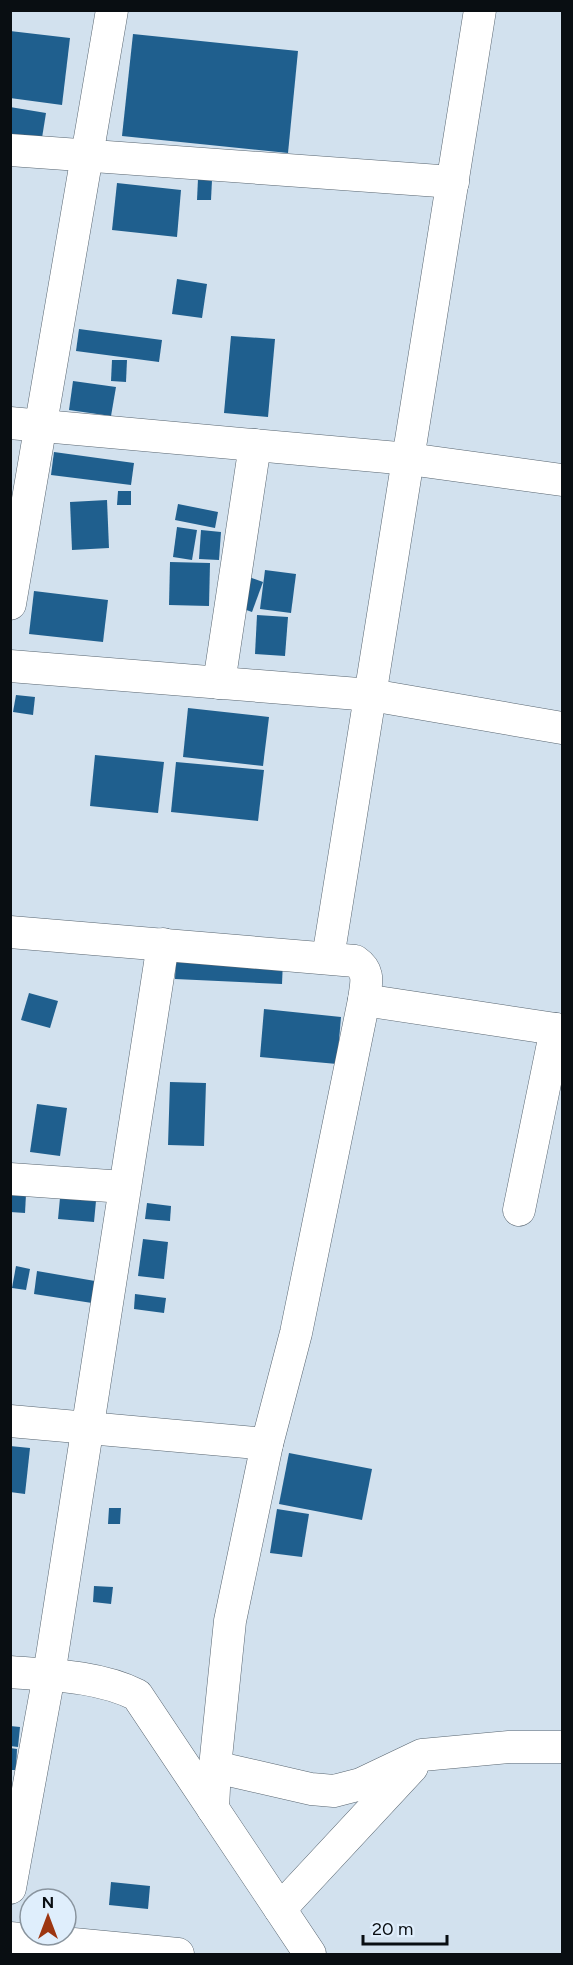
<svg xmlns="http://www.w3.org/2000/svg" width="573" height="1965" font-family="Figtree,sans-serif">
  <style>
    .building { fill: #1f5f8e }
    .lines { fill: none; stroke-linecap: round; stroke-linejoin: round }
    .street-casing { stroke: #586570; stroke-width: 33 }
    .street { stroke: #fff; stroke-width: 32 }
  </style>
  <rect width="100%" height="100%" fill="#d2e1ee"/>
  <g class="building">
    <path d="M10,31l60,7 -8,67 -52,-7z"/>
    <path d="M133,34l165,17 -10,102 -166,-17z"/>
    <path d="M10,107l36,6 -5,31 -31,-5z"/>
    <path d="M198,179l14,1 -1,20h-14z"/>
    <path d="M117,183l64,7 -4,47 -65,-7z"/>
    <path d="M177,279l30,5 -5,34 -30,-4z"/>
    <path d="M79,329l83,11 -3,22 -83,-11z"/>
    <path d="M231,336l44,3 -7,78 -44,-4z"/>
    <path d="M112,360h15l-1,22 -15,-1z"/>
    <path d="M73,381l43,6 -5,29 -42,-6z"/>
    <path d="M54,452l80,11 -3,22 -80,-10z"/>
    <path d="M118,491h13v14h-14z"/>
    <path d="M107,500l2,48 -37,2 -2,-48z"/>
    <path d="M178,504l40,8 -3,16 -40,-8z"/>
    <path d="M177,527l20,3 -5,30 -19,-3z"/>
    <path d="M201,530l20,2 -2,28 -20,-1z"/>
    <path d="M170,562l40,1 -1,43 -40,-1z"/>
    <path d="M265,570l31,4 -5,39 -31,-4z"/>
    <path d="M243,575l20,7 -11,30 -20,-7z"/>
    <path d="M34,591l74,9 -5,42 -74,-8z"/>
    <path d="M257,615l31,2 -3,39 -30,-2z"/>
    <path d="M16,695l19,2 -2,18 -20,-3z"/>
    <path d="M188,708l81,9 -6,49 -80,-9z"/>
    <path d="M95,755l69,7 -6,51 -68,-7z"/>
    <path d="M176,762l88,8 -6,51 -87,-9z"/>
    <path d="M176,955l107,5 -1,24 -107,-5z"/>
    <path d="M29,993l29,8 -8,27 -29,-8z"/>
    <path d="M264,1009l77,8 -4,47 -77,-7z"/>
    <path d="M170,1082l36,1 -2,63 -36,-1z"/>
    <path d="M37,1104l30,4 -7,48 -30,-4z"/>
    <path d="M10,1192l16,2 -1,19 -15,-1z"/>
    <path d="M60,1198l36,3 -2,21 -36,-3z"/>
    <path d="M147,1203l24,3 -1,15 -25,-2z"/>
    <path d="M143,1239l25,3 -4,37 -26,-3z"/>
    <path d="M16,1266l14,3 -4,21 -14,-2z"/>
    <path d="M37,1271l58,10 -3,22 -58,-9z"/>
    <path d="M135,1294l31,4 -2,15 -30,-4z"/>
    <path d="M10,1446l20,2 -5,46 -15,-2z"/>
    <path d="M289,1453l83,16 -10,51 -83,-16z"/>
    <path d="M109,1508h12l-1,16h-12z"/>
    <path d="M277,1509l32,5 -7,43 -32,-4z"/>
    <path d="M94,1586l19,1 -2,17 -18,-2z"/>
    <path d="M10,1726l10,1 -2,20 -8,-1z"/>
    <path d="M10,1748l7,1 -1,21h-6z"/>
    <path d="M111,1882l39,4 -2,23 -39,-4z"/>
  </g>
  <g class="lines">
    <defs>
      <g id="street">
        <path d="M10,150l443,32"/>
        <path d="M10,423l399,36 153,21"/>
        <path d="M10,604l102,-594"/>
        <path d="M10,666l361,29 191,33"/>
        <path d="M219,683l36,-238"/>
        <path d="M10,932l345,29c16,11 11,22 9,39l-68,333 -29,111 -37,177 -15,146 -2,42"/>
        <path d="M328,958l152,-948"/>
        <path d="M364,1000l198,30"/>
        <path d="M10,1179l114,8"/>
        <path d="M519,1210l37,-181"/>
        <path d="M10,1421l257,23"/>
        <path d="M10,1672c42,3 89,4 127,23l173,259"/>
        <path d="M215,1767l96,22 23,2 27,-7 61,-29 87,-8h53"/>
        <path d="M10,1888l39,-213 114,-731"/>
        <path d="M280,1909l132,-142"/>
        <path d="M10,1938l168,16"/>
      </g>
    </defs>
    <use href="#street" class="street-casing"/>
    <use href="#street" class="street"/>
  </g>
  <rect width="573" height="1965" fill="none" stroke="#090e12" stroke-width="24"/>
  <g transform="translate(48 1917)"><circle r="28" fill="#dfeefc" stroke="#89949e" stroke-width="1.5"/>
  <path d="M0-4.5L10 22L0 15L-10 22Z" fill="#9d3611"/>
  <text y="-9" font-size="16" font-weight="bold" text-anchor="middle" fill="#090e12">N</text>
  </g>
  <path d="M363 1935v9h84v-9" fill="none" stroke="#090e12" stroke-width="3"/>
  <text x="372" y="1935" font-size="18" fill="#090e12" stroke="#dfeefc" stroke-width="4.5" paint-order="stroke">20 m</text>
</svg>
